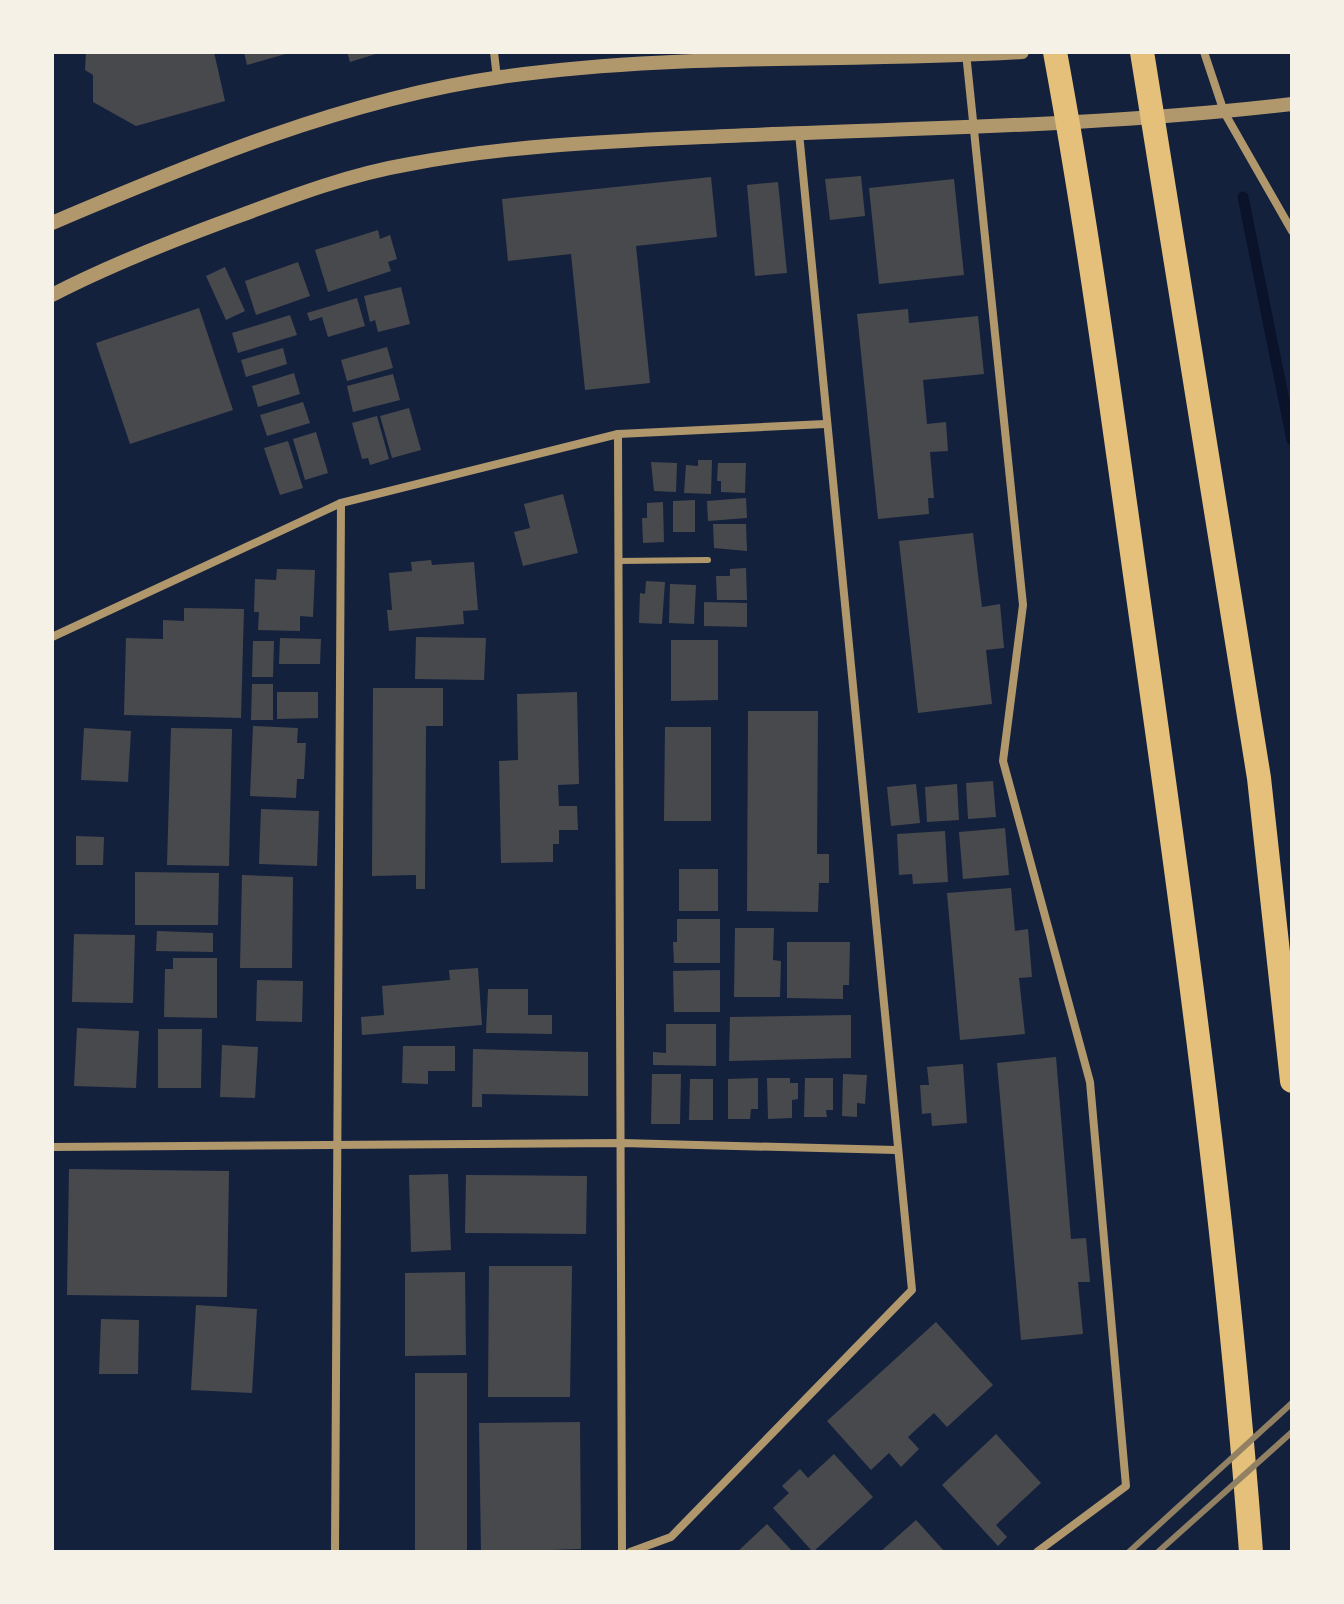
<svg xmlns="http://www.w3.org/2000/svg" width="1344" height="1604" font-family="Cabin,sans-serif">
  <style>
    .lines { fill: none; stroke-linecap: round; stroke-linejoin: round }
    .stream { stroke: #0b132b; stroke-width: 11 }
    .building { fill: #48494c }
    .service { stroke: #b1986c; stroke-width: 6 }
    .minor { stroke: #b1986c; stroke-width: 8 }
    .tertiary { stroke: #b1986c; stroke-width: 14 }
    .motorway { stroke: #e5c07b; stroke-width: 24 }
    .rail { stroke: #918062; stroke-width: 6 }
  </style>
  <rect width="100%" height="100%" fill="#14213d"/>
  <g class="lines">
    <path class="stream" d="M1243,197l49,243"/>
  </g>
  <g class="building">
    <path d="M86,52h128l11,49 -89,25 -43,-24v-27l-8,-5z"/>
    <path d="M244,52h44l1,1 -42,12z"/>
    <path d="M347,52h32v1l-29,9z"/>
    <path d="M861,176l4,40 -35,4 -5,-41z"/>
    <path d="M711,177l6,60 -81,9 14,137 -65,7 -14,-136 -63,7 -6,-62z"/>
    <path d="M954,179l10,96 -85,9 -10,-96z"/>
    <path d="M778,182l9,91 -32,3 -8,-91z"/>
    <path d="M378,230l2,9 10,-4 7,24 -9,3 3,9 -63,21 -13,-42z"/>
    <path d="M298,262l12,34 -54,19 -11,-34z"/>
    <path d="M225,267l20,44 -19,9 -20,-44z"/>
    <path d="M401,287l9,37 -32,8 -3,-12 -5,2 -6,-26z"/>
    <path d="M357,298l8,28 -37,11 -6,-20 -12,4 -3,-8z"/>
    <path d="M199,308l34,102 -103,34 -34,-101z"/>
    <path d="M908,309l1,14 69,-7 6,58 -61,6 4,44 19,-2 2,29 -18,1 4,46h-6l1,16 -51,5 -21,-205z"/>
    <path d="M290,315l7,20 -59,18 -6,-20z"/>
    <path d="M387,347l6,21 -46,13 -6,-21z"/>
    <path d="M283,348l4,16 -41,13 -5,-17z"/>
    <path d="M294,373l6,21 -42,13 -6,-21z"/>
    <path d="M393,374l7,26 -47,12 -6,-26z"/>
    <path d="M303,402l7,21 -43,13 -7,-21z"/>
    <path d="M409,408l12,42 -29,8 -12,-42z"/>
    <path d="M377,416l12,43 -19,6 -2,-7 -6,1 -10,-36z"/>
    <path d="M316,432l12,41 -23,7 -12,-41z"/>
    <path d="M288,441l15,47 -23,7 -16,-47z"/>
    <path d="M698,460h14l-1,34 -27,-1 2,-28 12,1z"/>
    <path d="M651,462l26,1 -1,29 -22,-1z"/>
    <path d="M718,463h28l-1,30 -24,-1v-11h-4z"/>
    <path d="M563,494l15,59 -55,13 -9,-34 16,-4 -6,-24z"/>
    <path d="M746,498l1,20 -39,3 -1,-20z"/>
    <path d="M695,500v32h-22v-31z"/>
    <path d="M663,502l1,40 -21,1 -1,-25h5v-15z"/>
    <path d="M713,524h33l1,27 -33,-3z"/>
    <path d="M973,533l9,74 18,-3 4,44 -18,2 6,54 -74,9 -19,-172z"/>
    <path d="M431,560l1,5 42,-3 4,48 -15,1 1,13 -75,7 -2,-21h5l-3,-37 23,-2 -1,-9z"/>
    <path d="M746,568l1,32h-30l-1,-24h14v-7z"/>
    <path d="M277,569l38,1 -2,47 -13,-1v15l-42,-1 1,-18h-5l1,-33 21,1z"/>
    <path d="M646,581l19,1 -3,42 -23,-1 1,-30 5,1z"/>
    <path d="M670,584l26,1 -2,39 -25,-1z"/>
    <path d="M704,602l43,1v24l-43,-1z"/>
    <path d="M184,608l60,1 -3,109 -117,-3 2,-77 37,1v-19l21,1z"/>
    <path d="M416,637l70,1 -2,42 -69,-1z"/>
    <path d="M280,638l41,1 -1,25h-41z"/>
    <path d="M671,640h47v60l-47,1z"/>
    <path d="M253,641h21l-1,36h-21z"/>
    <path d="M252,684h21v36h-22z"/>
    <path d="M373,688h70v38h-17l-1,163h-9v-14l-44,1z"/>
    <path d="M277,692h41v26l-41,1z"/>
    <path d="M577,692l2,92 -21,1 1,21h18l1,24h-19v14h-6v18l-52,1 -2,-102 19,-1 -1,-66z"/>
    <path d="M748,711h70l-1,143h12v29h-10l-1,29 -71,-1z"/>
    <path d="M253,726l45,2 -1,15h9l-2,36h-7l-1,19 -46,-2z"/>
    <path d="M665,727h46v94h-47z"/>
    <path d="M84,728l47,3 -3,51 -47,-2z"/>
    <path d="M171,728l61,1 -3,137 -62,-1z"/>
    <path d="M993,781l3,36 -28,2 -2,-36z"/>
    <path d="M916,784l4,39 -29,3 -4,-39z"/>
    <path d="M957,784l2,36 -32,2 -2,-35z"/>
    <path d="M261,809l58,2 -2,55 -58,-2z"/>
    <path d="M1005,828l4,47 -46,4 -4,-47z"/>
    <path d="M945,831l3,51 -35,2 -1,-10 -13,1 -2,-41z"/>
    <path d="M76,836l28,1 -1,28h-27z"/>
    <rect x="679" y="869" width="39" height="42"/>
    <path d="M135,872l84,1 -1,52h-83z"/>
    <path d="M242,875l51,2 -1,91h-52z"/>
    <path d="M1011,888l4,43 13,-2 4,48 -13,1 6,56 -65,6 -13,-147z"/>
    <path d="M677,919h43v44h-46l-1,-21h4z"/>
    <path d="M735,928h39l-1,32 8,1 -1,36h-46z"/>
    <path d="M157,931l56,2v19l-57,-1z"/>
    <path d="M74,934l61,1 -2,68 -61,-1z"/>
    <path d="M787,942h63l-1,43h-6v14l-56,-1z"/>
    <path d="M173,958h44v60l-53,-1 1,-48h8z"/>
    <path d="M478,968l4,57 -120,10 -1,-18 23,-2 -2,-29 68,-6 -1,-10z"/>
    <path d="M720,970v42h-46l-1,-41z"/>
    <path d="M257,980l46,1 -1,41 -46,-1z"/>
    <path d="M488,989h40v26h24v19l-66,-1z"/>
    <path d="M851,1015v43l-122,3 1,-44z"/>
    <path d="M666,1024h50v42l-63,-1v-13l13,1z"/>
    <path d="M77,1028l62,3 -3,57 -62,-2z"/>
    <path d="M158,1029h44l-1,59h-43z"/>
    <path d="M222,1045l36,2 -3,51 -35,-1z"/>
    <path d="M403,1046h52v25h-27v13l-26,-1z"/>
    <path d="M473,1049l115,3v44l-106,-2v13h-10z"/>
    <path d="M1056,1057l15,182 15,-1 4,44h-12l5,52 -62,6 -24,-277z"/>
    <path d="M963,1064l4,59 -35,3 -1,-13 -9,1 -2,-29h9l-2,-18z"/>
    <path d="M652,1074h29l-1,50h-29z"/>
    <path d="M843,1074l24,1 -2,29 -8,-1v14l-15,-1z"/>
    <path d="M758,1078v31h-7l-1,10h-22v-40z"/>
    <path d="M767,1078h23v5h8v16l-6,1v18l-24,1z"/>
    <path d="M805,1078h28v32h-7l1,7h-23z"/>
    <path d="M690,1079h23v41h-24z"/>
    <path d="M69,1169l160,2 -2,126 -160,-2z"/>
    <path d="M448,1174l3,76 -40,2 -2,-77z"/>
    <path d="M466,1175l121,1 -1,58 -121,-1z"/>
    <path d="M489,1266h83l-2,131h-82z"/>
    <path d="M465,1272l1,83 -61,1v-83z"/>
    <path d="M196,1305l61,4 -5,84 -61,-3z"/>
    <path d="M101,1319l38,1 -1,54h-39z"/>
    <path d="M936,1322l57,63 -46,42 -13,-14 -26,24 11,12 -18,18 -12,-14 -18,17 -44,-49z"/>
    <rect x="415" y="1373" width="52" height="179"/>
    <path d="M580,1422l1,127 -100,3 -2,-129z"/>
    <path d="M996,1434l45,49 -45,42 11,12 -9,9 -56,-61z"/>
    <path d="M834,1454l39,43 -60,55 -40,-44 16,-15 -7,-7 18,-17 8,9z"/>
    <path d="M916,1520l29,32h-65z"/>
    <path d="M767,1524l26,28h-56z"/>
  </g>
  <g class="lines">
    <path class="service" d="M618,561l90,-1"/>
    <g class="minor">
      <path d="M494,52l3,26"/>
      <path d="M1204,52l20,60 68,119"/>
      <path d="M966,53l57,552 -20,156 87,321 36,404 -89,66"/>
      <path d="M618,434l4,1118"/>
      <path d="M52,637l289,-134 277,-69 207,-10"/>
      <path d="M52,1147l570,-4 274,7"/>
      <path d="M335,1552l6,-1049"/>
      <path d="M630,1552l41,-15 241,-247 -113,-1157"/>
    </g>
    <g class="tertiary">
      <path d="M52,223c143,-61 294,-124 449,-146 173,-25 347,-14 521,-25"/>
      <path d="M52,295c60,-31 124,-56 187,-79 56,-21 112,-42 171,-52 104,-20 211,-23 317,-28 188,-8 378,-10 565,-32"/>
    </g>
    <g class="motorway">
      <path d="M1055,52c36,194 61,390 89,586 43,304 84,608 107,914"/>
      <path d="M1142,52l117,726 33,303"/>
    </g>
    <g class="rail">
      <path d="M1129,1552l163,-149"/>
      <path d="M1158,1552l134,-120"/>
    </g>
  </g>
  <rect width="1344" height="1604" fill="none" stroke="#f6f1e7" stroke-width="108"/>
</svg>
